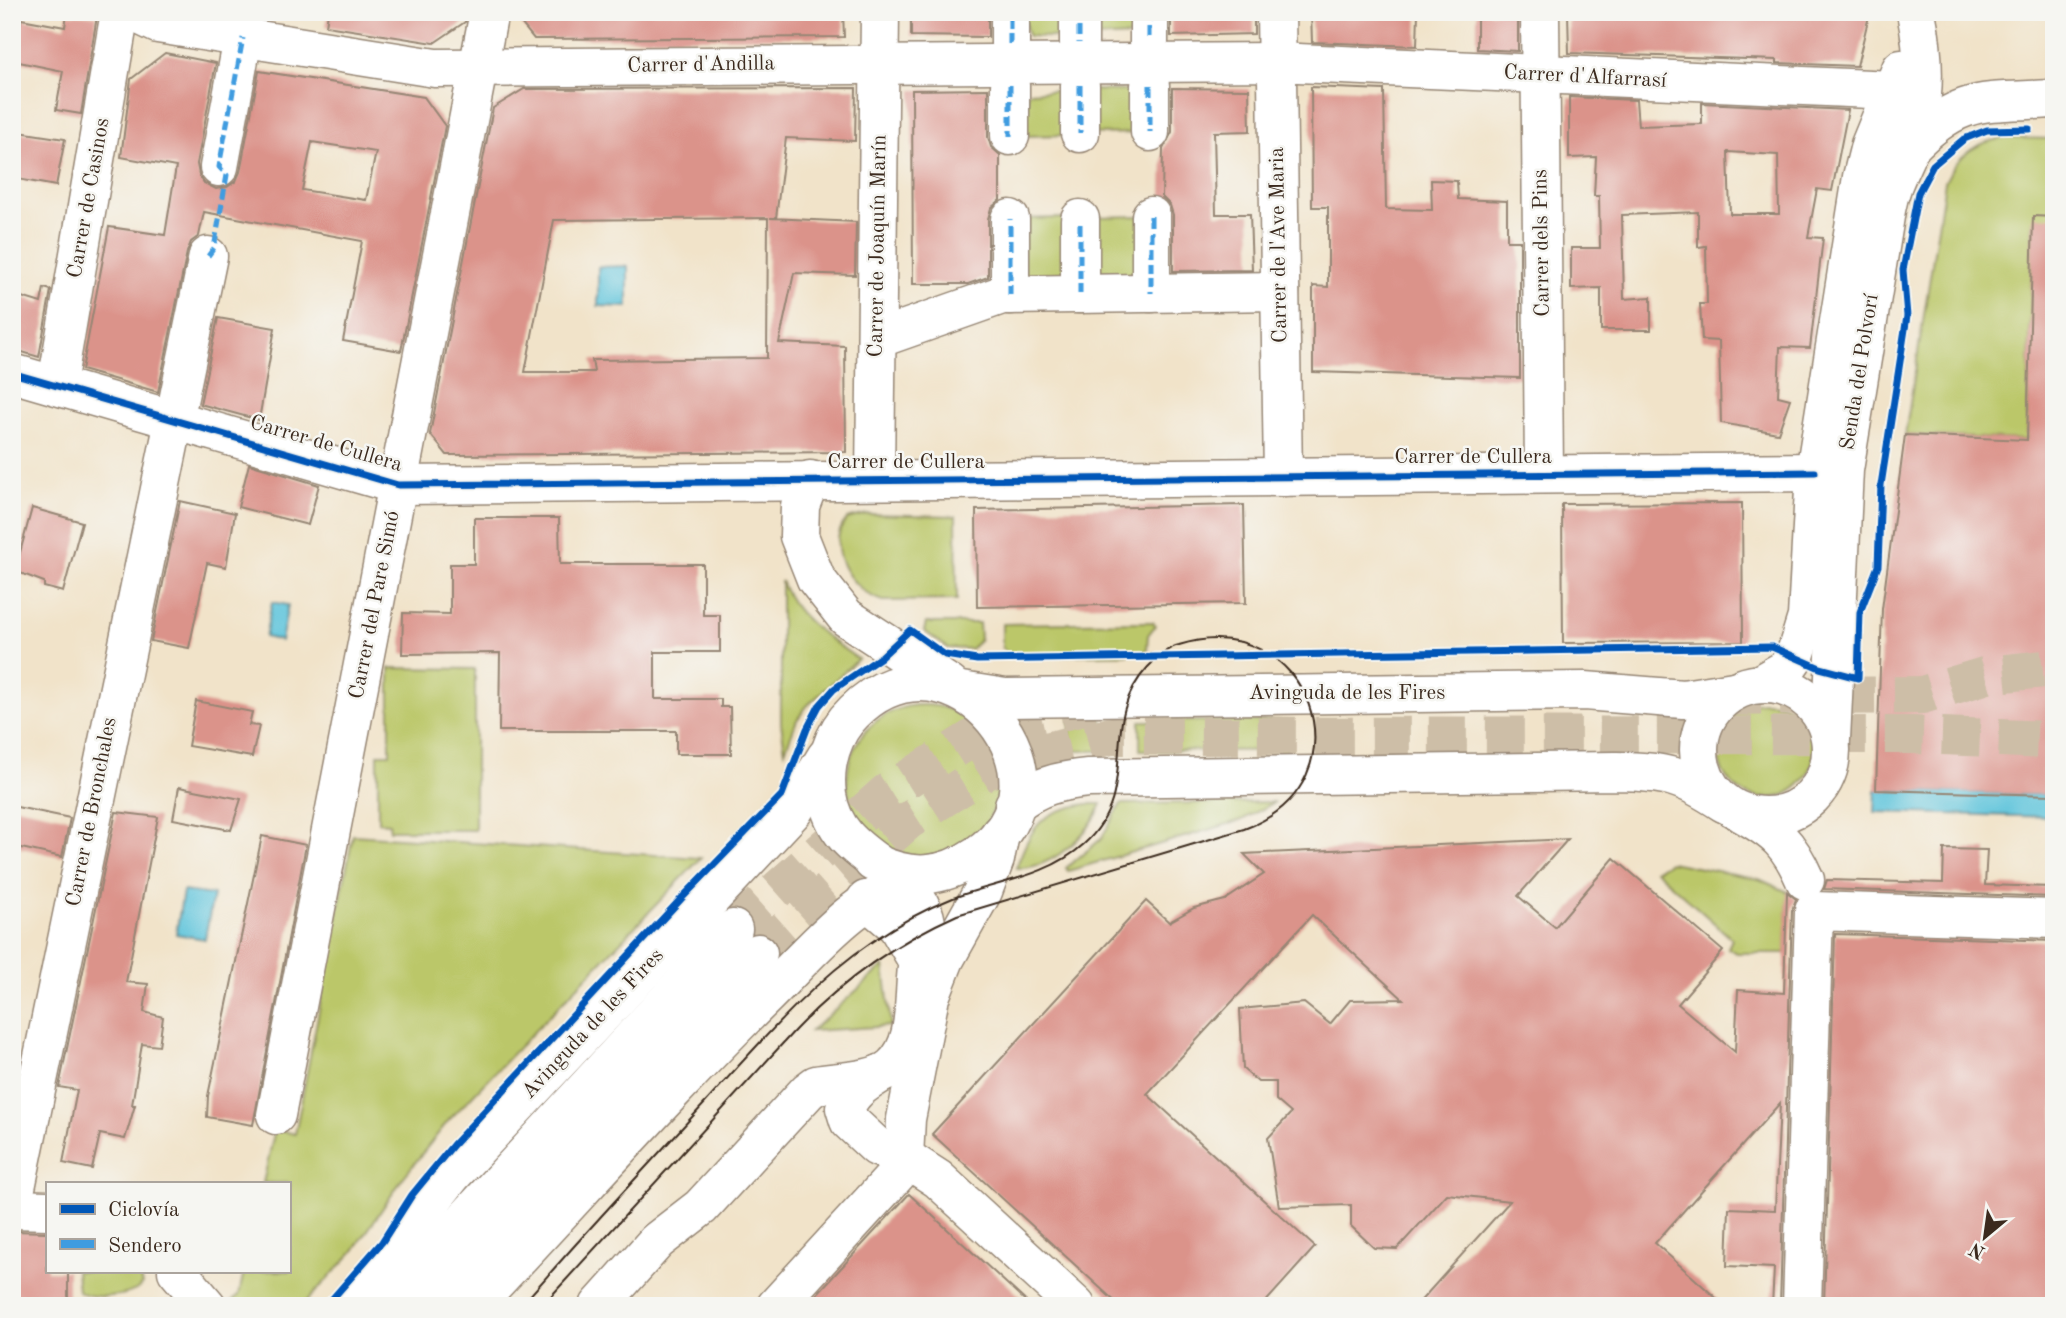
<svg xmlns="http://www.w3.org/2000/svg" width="2066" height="1318" font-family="'Old Standard TT',serif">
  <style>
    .green { fill: #bbc769; stroke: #7b7844; stroke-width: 2 }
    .water { fill: #5ec4db; stroke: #4c777c; stroke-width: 2 }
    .building { fill: #db938a; fill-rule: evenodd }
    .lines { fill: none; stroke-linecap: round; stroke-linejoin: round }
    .major-tunnel { stroke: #cdbea7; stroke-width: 38; stroke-dasharray: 38 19; stroke-linecap: butt }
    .minor-casing { stroke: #968674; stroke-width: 41 }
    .major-casing { stroke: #968674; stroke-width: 41 }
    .minor { stroke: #fff; stroke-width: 38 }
    .major { stroke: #fff; stroke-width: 38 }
    .tram { stroke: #3b2a1e; stroke-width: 2 }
    .quiet { stroke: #3f9ce0; stroke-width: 5; stroke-dasharray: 10 5; stroke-linecap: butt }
    .cycleway-casing { stroke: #f6f6f2; stroke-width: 11 }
    .cycleway { stroke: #0057b8; stroke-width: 7 }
    .labels { text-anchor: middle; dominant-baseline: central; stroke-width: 5; stroke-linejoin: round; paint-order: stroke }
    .street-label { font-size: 21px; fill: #3b2a1e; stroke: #f6f6f2 }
  </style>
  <rect width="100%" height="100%" fill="#f6f6f2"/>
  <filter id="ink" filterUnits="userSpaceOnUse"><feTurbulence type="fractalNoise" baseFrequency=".0143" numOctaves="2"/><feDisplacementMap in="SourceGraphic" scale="14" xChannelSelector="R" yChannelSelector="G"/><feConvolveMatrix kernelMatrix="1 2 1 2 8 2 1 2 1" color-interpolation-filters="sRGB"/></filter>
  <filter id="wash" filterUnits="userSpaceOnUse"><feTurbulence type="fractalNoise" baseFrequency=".00686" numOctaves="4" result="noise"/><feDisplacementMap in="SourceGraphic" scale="28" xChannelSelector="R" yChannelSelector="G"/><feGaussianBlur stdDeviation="1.57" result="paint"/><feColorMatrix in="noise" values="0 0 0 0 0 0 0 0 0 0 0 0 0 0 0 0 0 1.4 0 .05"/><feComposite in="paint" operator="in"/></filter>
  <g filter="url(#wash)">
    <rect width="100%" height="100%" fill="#f1e3c9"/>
    <g class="green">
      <path d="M1022,12h45l1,26 -40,-2z"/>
      <path d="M1092,12h46l-8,24 -38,2z"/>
      <path d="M1068,90v45l-46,1 6,-44z"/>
      <path d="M1092,90l41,1 7,42 -48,1z"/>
      <path d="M2009,138l45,1v83h-21l-6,218 -122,-5 40,-253c13,-28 33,-42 64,-44z"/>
      <path d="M1141,216l1,58 -49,10 -1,-67z"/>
      <path d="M1067,218v66l-42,-2 -7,-63z"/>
      <path d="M867,514l89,2 1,84 -74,1c-31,-9 -61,-53 -36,-82z"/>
      <path d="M781,581c12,35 48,58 77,78l-51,47 -10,14 -12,31 -4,-28z"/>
      <path d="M1144,622h8l3,4 -7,9 -1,14 -5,5 -133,2 -7,-9v-23z"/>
      <path d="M926,623h53l1,16 -9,10 -23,-1 -24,-17z"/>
      <path d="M390,668l85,1v161h-85l-1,-7 -11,-1v-68h12z"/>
      <circle cx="1766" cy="750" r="48"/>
      <circle cx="923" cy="781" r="76"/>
      <rect x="1070" y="720" width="32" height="31"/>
      <path d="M1140,721h147v30l-147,-1z"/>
      <path d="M1275,802l-33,18 -174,51 -2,-3 35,-29 20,-35z"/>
      <path d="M1087,804h15c-13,30 -50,66 -86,64 17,-44 24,-56 71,-64z"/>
      <path d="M353,835l348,23 -252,262 -46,58 -50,74 -51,54h-68l-3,-4 8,-7 5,-24h45v-88h-26l12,-54 20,5z"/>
      <path d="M1670,862l89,17 29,13 -2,61h-50l-8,-5 4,-9 -77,-69z"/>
      <path d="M884,966l7,60 -80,5z"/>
      <path d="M76,1271h59l8,13c-11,14 -50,16 -65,7z"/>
    </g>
    <g class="water">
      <path d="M628,266v41l-30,-1v-39z"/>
      <path d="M272,602l16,3 -7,36 -16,-4z"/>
      <path d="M1876,790l178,5v22l-179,-5z"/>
      <path d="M183,891l30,4 -8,44 -29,-5z"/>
    </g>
    <g id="blocks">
      <g class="building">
        <path d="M328,12h139l-2,10 -31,21 -108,-17z"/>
        <path d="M512,12h331l1,25 -310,2z"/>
        <path d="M911,12h77v25l-77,-1z"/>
        <path d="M1171,12h83v22l-83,2z"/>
        <path d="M1311,12h107l-1,34 -105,-4z"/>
        <path d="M1477,12h41v39l-41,-2z"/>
        <path d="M1568,12h258l43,4 -12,50 -80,-3v-3l-208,-7z"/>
        <path d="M67,14l30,2 -16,98 -25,-4 7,-39 -49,-10 7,-42 44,8z"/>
        <path d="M165,53l51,10 -19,101 2,11 5,8 12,6 11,-2 9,-6 4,-9 19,-101 165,26 21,29 -44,225 -58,-10 19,-100 -158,-29 -5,24 -8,6 -4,10 -29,140 -76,-22 27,-143 56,8 11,-68 -55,-10 10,-78zM312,142l64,10 -10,48 -64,-10z"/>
        <path d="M1311,87l73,3 2,119 46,1 -1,-30 26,1 1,18 49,2v40h13v137l-207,-6v-86l15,1v-80h-16z"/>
        <path d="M856,88l-1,53 -69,-3 -10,80h-6l86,4 -1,53 -61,-2 -15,70 66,3 1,106 -399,3 -17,-21 63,-326 31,-19zM768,218l-1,140 -175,2 2,12h-69l29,-152z"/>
        <path d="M1172,88l77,1 1,42 -36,1 2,82h34l2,56 -79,1v-56l-3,-10 -8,-8 1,-48 9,-17z"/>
        <path d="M988,89v48l3,10 9,8v45l-9,8 -3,11v58l-20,7h-55l-1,-194z"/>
        <path d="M1569,97l67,3 2,26 64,-2v-21l146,7 -16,81 -15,-2 -9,48 15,1 -13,110 -30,-1 -2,49 12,3 -12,34 -57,-10 -2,-82 -17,-1 -2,-36h7l-1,-58 -8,1v-35l-76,3 2,84 27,-2v33h-50v-42l-30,1v-41h29l-1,-52h-5l2,-39 -27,1zM1728,152l50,3 1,59h-49z"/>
        <path d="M19,132l46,7 -9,47 -44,-8v-39l5,1z"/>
        <path d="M2033,216l21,1v578l-178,-5 6,-181 23,-174 122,5z"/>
        <path d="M44,288l7,2 -12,67 -27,-8v-55l29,9z"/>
        <path d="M218,318l57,10 -16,92 -59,-16z"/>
        <path d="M249,464l70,21 -11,40 -70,-18z"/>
        <path d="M180,501l55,12 -9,54 -19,-4 -18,85 -38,-7z"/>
        <path d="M1742,503l1,139 -180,1 -1,-139z"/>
        <path d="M1244,505l2,98 -269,4 -1,-97z"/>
        <path d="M32,508l50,14 -19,70 -19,-5v-5l-29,-11z"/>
        <path d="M474,518h85l1,46h143v51h17v37h-65v47h66v8h9l1,47h-55v-23h-177l1,-78 -98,1 1,-41 47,1v-50h24z"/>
        <path d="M196,701l56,11 -3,13 10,1 -7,31 -64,-11z"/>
        <path d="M179,787l62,12 -10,31 -58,-11z"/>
        <path d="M12,806l58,12 -8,39 -50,-11z"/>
        <path d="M116,812l42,5 -32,165 22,2 -4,28 19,5 -4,29 -17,-2 -10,61h3l-10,34 -25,-5 -8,35 -29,-6 14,-73 -18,-3z"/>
        <path d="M262,836l44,9 -53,280 -46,-8 1,-21z"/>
        <path d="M1568,839l-50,57 37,31 59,-69 109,93 -45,53 57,48 3,-62 46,3 3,-101 9,7 -4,11 -12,396h-8l2,-38 -47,-2 2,-58 46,2 5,-107 -125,140 70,63h-309l94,-105 -63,-7 -50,55 -23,-1 -23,-22v-21l-72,2 -11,-69 23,-25 -15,-13v-18h-18l-15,-13 -3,-60 64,-6 26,21 20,-24 53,-1 -91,-84 -165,179 168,153 -53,59h-142l-188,-172 214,-233 23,21 25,-14 31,-8 39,-26 -20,-20z"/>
        <path d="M1944,849l43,1 -2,35 69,2v10l-230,-8 3,-9 116,3z"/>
        <path d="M1835,934l219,7v365h-230z"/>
        <path d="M909,1194l122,112h-225z"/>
        <path d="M12,1231l35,1v39h21v33l-56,-1z"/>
      </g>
    </g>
  </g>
  <g filter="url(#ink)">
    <use href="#blocks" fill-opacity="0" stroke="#968674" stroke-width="2"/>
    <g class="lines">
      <g class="major-tunnel">
        <path d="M1723,697l199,-2 65,-20 67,-7"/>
        <path d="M733,929l154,-137 100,-63 106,-24"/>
        <path d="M758,953l150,-132 94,-60 109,-25 801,-1 142,5"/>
      </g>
      <defs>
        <g id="minor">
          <path d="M133,12l25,12 277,44 841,-6 617,28"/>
          <path d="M1079,12v31"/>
          <path d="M1149,12v30"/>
          <path d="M1276,12l7,465"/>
          <path d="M1540,12l4,462"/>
          <path d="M1010,44v-32"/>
          <path d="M1010,85v51"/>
          <path d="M1080,85v48"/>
          <path d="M1150,85v47"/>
          <path d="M1909,148c52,-54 75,-45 145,-49"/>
          <path d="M219,167l24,-129"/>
          <path d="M1151,216v77"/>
          <path d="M1080,294v-75"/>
          <path d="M1010,295v-76"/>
          <path d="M877,339l125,-44 278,-4"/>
          <path d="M12,373l386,112 1417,-13"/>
          <path d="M57,384l63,-372"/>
          <path d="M810,480l-10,26 -1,30 17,43 30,38 104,68"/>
          <path d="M875,480l5,-468"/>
          <circle cx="1765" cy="750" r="66"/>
          <path d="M1760,684l26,-15 9,-13 12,-39 8,-145 47,-295 8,-32 31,-76"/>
          <path d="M961,691l44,7 580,-7 98,8 51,-8"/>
          <path d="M1831,739l13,-269 42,-260c4,-24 14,-41 23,-62 18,-42 16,-92 7,-136"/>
          <path d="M1014,805c23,-19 45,-24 74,-27l528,-7c51,1 66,4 108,32"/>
          <path d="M1742,813c34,19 47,30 63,67"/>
          <path d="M866,900l31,26 21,36"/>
          <path d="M880,1074c-16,10 -27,16 -35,34l4,13 28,26 27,10 34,22 138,127"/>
          <path d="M276,1115l213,-1103"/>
          <path d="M12,1207l196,-951"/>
          <path d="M12,1209l35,1"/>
          <path d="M177,1271l30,35"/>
          <path d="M352,1306l36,-41 33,-51 32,-40 341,-364 32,-53"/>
          <path d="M473,1306c98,-103 191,-210 293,-310 46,-45 90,-102 154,-119"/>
          <path d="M599,1306l58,-65 44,-34 107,-116 8,-6c22,-4 59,-3 76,-18 28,-24 20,-73 26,-106 3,-12 9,-24 8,-36 0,-7 -3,-14 -6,-20 -26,-45 -84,-50 -93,-110 -4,-30 5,-62 27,-83 98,-98 234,69 123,143 -35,24 -67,25 -104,7"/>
          <path d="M776,1306l121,-132 7,-17 2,-38 24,-122 15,-38 38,-68 12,-32 5,-25"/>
          <path d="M1802,1306l12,-395 240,8"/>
        </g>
        <g id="major">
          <path d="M385,1306l348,-377"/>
          <path d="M426,1306l332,-353"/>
        </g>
      </defs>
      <use href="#minor" class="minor-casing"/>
      <use href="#major" class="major-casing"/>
      <use href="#minor" class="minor"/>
      <use href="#major" class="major"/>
      <path class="tram" d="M521,1306c60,-69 122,-136 184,-203 52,-57 103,-118 168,-162 25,-17 52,-32 80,-43 43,-16 95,-21 131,-54 60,-55 11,-120 64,-177 9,-9 19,-19 31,-22 130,-40 194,137 65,184l-287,86c-63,28 -114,65 -161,114l-254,277"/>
      <g class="quiet">
        <path d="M1079,12v31"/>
        <path d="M1149,12v30"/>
        <path d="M1010,44v-32"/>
        <path d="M1010,85v51"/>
        <path d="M1080,85v48"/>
        <path d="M1150,85v47"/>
        <path d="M1151,216v77"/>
        <path d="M208,256l6,-8 13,-73 -8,-8 24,-129"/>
        <path d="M1080,294v-75"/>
        <path d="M1010,295v-76"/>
      </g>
      <defs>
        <g id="cycleway">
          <path d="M12,373l386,112 1417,-13"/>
          <path d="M326,1306l56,-64 30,-47 41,-50 228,-246 101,-104 25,-66 12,-23 15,-17 47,-32 29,-27 35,25 32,5 795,-13 48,21 38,10 2,-66 18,-46 3,-81 26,-169 -4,-46 15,-77 15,-28 31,-26 23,-9 42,-1"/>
        </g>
      </defs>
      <use href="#cycleway" class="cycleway-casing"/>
      <use href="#cycleway" class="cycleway"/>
    </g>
  </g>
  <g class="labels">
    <g class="street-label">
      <text transform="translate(701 65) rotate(-1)">Carrer d'Andilla</text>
      <text transform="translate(1585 77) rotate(3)">Carrer d'Alfarrasí</text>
      <text transform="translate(89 198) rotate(-80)">Carrer de Casinos</text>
      <text transform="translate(1542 243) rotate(-91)">Carrer dels Pins</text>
      <text transform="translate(1279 245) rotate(-91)">Carrer de l'Ave Maria</text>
      <text transform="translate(878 246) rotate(-89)">Carrer de Joaquín Marín</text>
      <text transform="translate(1860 372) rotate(-81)">Senda del Polvorí</text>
      <text transform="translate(326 444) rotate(16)">Carrer de Cullera</text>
      <text x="1473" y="457">Carrer de Cullera</text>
      <text x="906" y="462">Carrer de Cullera</text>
      <text transform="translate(375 605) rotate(-79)">Carrer del Pare Simó</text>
      <text x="1347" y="693">Avinguda de les Fires</text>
      <text transform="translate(92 812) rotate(-79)">Carrer de Bronchales</text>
      <text transform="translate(593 1024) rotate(-47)">Avinguda de les Fires</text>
    </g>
  </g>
  <rect width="2066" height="1318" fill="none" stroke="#f6f6f2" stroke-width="42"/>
  <rect x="46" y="1182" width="245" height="91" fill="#f6f6f2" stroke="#aba49d" stroke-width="2"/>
  <rect x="60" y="1204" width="35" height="10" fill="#0057b8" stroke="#aba49d" stroke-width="2"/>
  <text x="108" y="1216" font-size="21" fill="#3b2a1e">Ciclovía</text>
  <rect x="60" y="1239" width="35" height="10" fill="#3f9ce0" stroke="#aba49d" stroke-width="2"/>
  <text x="108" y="1252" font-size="21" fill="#3b2a1e">Sendero</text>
  <g transform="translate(1985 1237) rotate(209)" stroke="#f6f6f2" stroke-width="5" paint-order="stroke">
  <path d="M0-5L12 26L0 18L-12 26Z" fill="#3b2a1e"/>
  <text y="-10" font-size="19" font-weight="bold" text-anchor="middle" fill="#3b2a1e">N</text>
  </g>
</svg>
